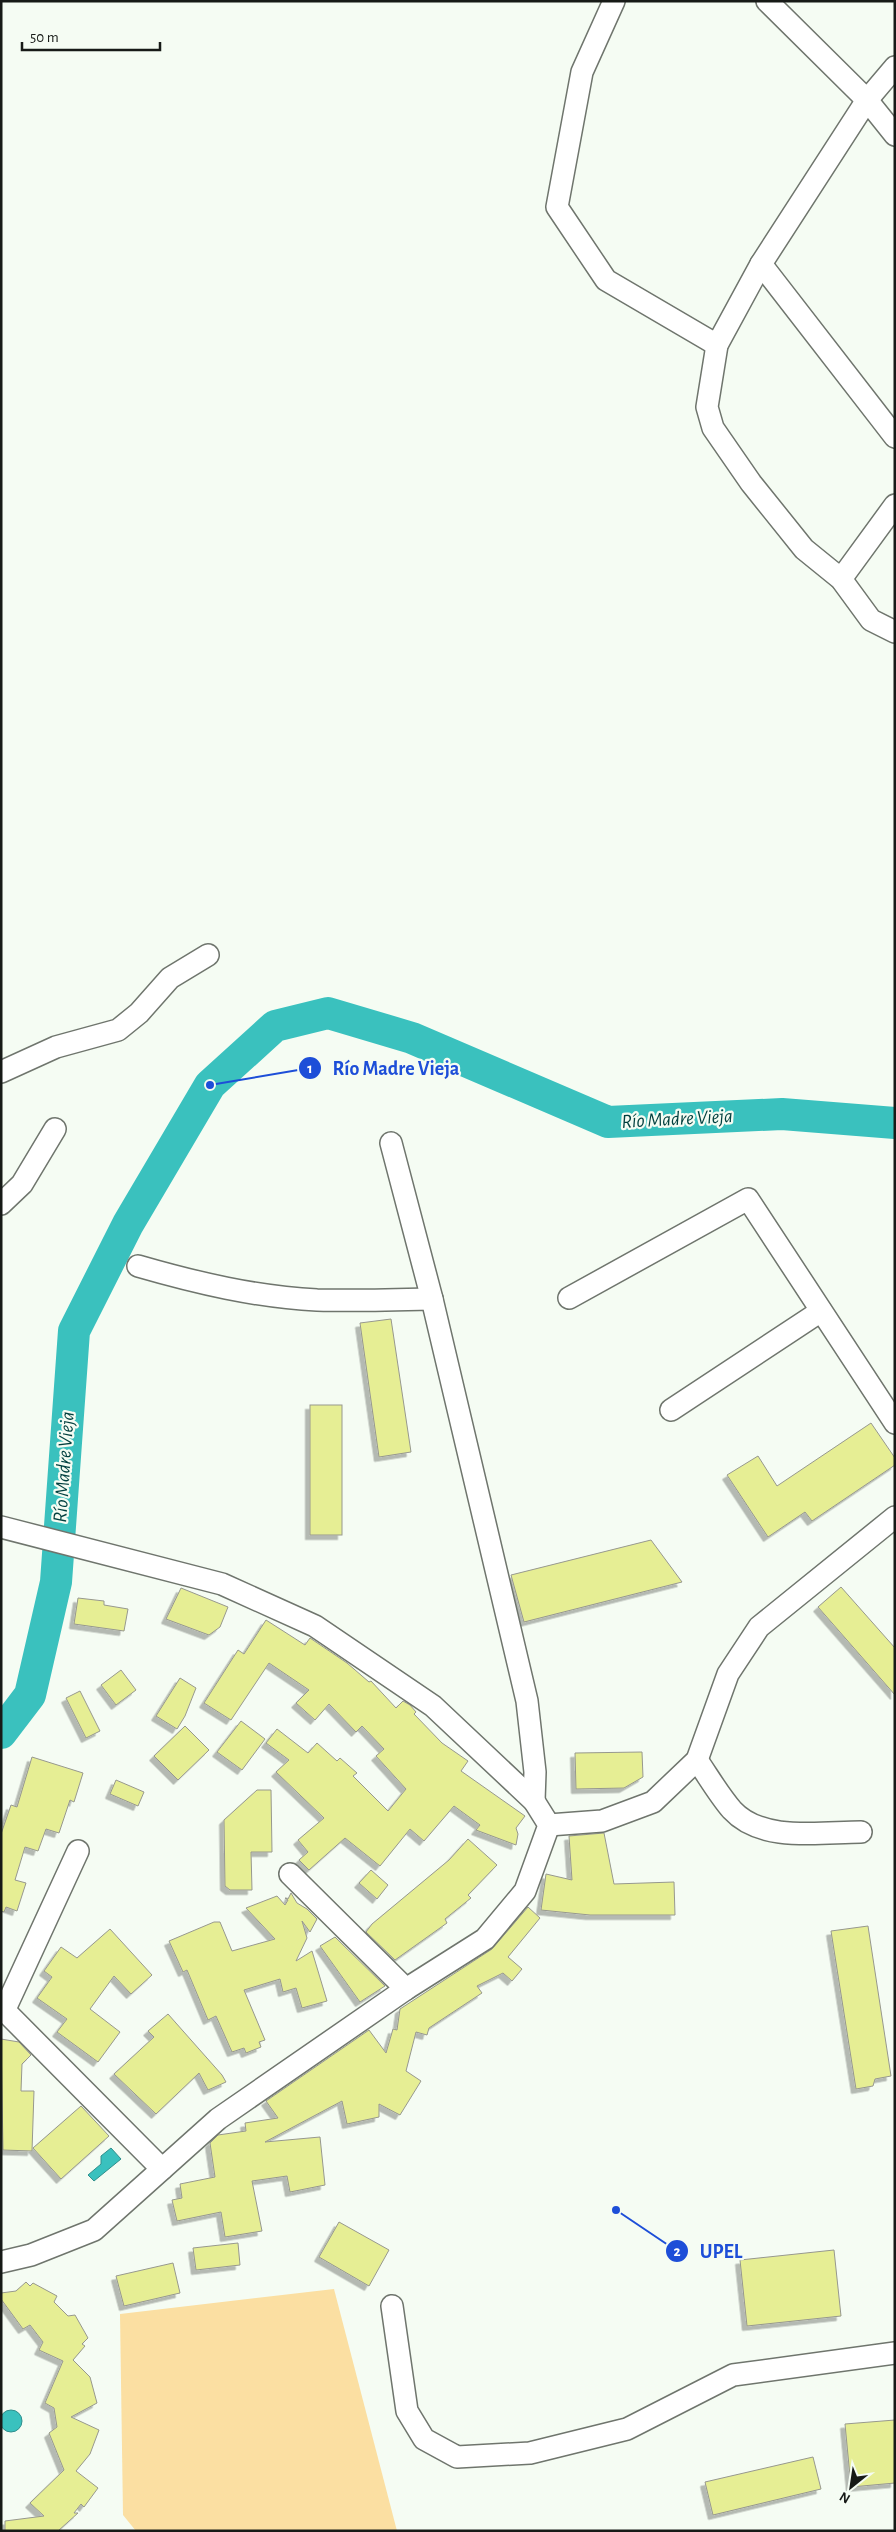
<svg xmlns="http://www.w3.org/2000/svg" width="896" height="2532" font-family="'Alegreya Sans',sans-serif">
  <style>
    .green { fill: #fbdfa2 }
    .water { fill: #3ac1be; stroke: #308f8c }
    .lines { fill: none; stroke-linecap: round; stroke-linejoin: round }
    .river { stroke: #3ac1be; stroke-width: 32 }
    .building { fill: #e6ee94; stroke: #97988e; filter: url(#shadow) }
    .minor-casing { stroke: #6f756d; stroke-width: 24 }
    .minor { stroke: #fff; stroke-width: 21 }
    .labels { text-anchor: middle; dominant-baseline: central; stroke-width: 4.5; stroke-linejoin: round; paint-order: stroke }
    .water-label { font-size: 20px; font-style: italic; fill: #003f3e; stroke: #f5fcf3 }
    .leader { fill: none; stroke: #1d4ed8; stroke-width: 2 }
    .callout-dot { fill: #1d4ed8; stroke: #f5fcf3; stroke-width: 2 }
    .mark-label { font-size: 15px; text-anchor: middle; font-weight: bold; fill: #fff }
    .callout-label { font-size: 20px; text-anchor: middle; font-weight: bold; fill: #1d4ed8; stroke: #f5fcf3; stroke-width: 4.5; stroke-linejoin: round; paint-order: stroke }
  </style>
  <defs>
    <filter id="shadow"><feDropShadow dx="-4.5" dy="4.5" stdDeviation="0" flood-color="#0004"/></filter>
  </defs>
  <rect width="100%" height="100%" fill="#f5fcf3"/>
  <path class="green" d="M334,2289l63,242h-261l-13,-16 -3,-201z"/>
  <g class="water">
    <path d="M111,2148l10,11 -27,22 -6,-6 13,-11v-8z"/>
    <circle cx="11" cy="2421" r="11"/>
  </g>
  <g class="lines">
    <path class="river" d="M1,1733l29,-38 26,-113 18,-251 54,-107 82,-139 65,-59 53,-13 84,25 196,84 174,-8 113,9"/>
  </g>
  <g class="building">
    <path d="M391,1319l20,133 -32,5 -19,-134z"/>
    <rect x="310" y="1405" width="32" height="130"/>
    <path d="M871,1423l24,35v7l-83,56 -7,-9 -37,25 -41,-62 31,-19 19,30z"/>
    <path d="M651,1540l31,42 -158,40 -13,-47z"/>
    <path d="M841,1587l54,61v47l-77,-88z"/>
    <path d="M181,1588l47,19 -8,20 -11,8 -43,-16z"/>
    <path d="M78,1598l26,3v4l24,4 -4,22 -50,-7z"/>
    <path d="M266,1620l39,25 5,-7 37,25 22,19 2,-1 25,27 7,-7 7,4 6,7 -2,2 28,29 26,18 -7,10 64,45 -9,12 2,6 -2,11 -40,-15 4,-5 -26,-19 -30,35 -14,-12 -30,37 -35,-28 -36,32 -10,-10 9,-8 -10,-12 26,-22 -48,-46 13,-12 -23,-17 11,-14 31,24 9,-10 20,18 3,-3 17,15 -4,3 35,35 18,-22 -30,-33 8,-7 -22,-23 -6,6 -27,-28 -14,16 -19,-17 13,-13 -40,-27 -38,57 -27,-17 34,-53 6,4z"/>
    <path d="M121,1670l15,20 -20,15 -15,-20z"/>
    <path d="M180,1678l16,10 -11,28 -8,13 -21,-13z"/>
    <path d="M80,1691l20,40 -14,7 -20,-40z"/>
    <path d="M241,1721l24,18 -23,31 -25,-18z"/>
    <path d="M185,1726l24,24 -31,30 -24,-24z"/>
    <path d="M642,1752l1,25 -19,11 -48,1 -1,-36z"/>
    <path d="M32,1757l51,16 -9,29 -4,-2 -11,33 -13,-4 -8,22 -13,-4 -10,33 11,3 -9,28 -11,-4 -2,5 -3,-1v-77l10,-29 6,2z"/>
    <path d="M116,1780l28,12 -6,14 -28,-12z"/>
    <path d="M257,1790h14l1,62h-21l1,38h-22l-5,-4 -1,-66z"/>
    <path d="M604,1833l10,51 60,-2 1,33h-85l-49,-5 5,-36 26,6 -3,-44z"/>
    <path d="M468,1839l29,26 -29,30 3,3 -26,21 2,4 -52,37 -29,-28 6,-8 77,-64z"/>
    <path d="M371,1870l17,15 -11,14 -18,-16z"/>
    <path d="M291,1893l6,10 10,6 10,10 -7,13 -8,-11 5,17 -11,23 16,-10 15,50 -25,7 -6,-20 -13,4 -3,-13 -36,11 21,50 -6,2 2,5 -15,6 -2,-5 -12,4 -16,-36 -8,4 -21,-50 -4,2 -14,-31 45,-19h6l12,29 43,-12 -29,-31 31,-12 8,9 3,-5 -3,-2 3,1z"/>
    <path d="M528,1907l12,11 -32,39 14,12 -10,12 -9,-8 -26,13 5,7 -53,35 -2,7 -11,-3 -10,39 15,10 -21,34 -21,-11v13l-32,7 -5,-23 -77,41 55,-5 5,48 -35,7 -3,-16 -35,5 10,50 -37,6 -4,-25 -44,9 -5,-21 10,-2 -2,-14 35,-7 -5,-34 8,-8 28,-4 -1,-8 33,-5 -12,-17 103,-71 17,23 7,-24 4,1 3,-21 92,-60z"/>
    <path d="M868,1926l23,150 -16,3 -2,7 -17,3 -25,-158z"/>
    <path d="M110,1929l42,46 -21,19 -17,-18 -24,33 30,23 -22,30 -41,-30 10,-13 -30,-21 15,-21 -8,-6 17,-24 16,11z"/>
    <path d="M335,1937l50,49 -25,16 -40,-56z"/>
    <path d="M168,2014l54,61 4,7 -18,8 -9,-17 -43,41 -42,-40 40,-37 -6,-6z"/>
    <path d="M1,2039l18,3 12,13 -9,9 -1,27h13l-2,60 -29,-1z"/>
    <path d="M81,2106l28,30 -48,43 -28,-31z"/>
    <path d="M339,2222l50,28 -20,36 -50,-29z"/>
    <path d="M238,2243l2,22 -44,5 -3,-22z"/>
    <path d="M834,2250l7,66 -94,10 -7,-66z"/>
    <path d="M173,2263l7,30 -56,13 -8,-30z"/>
    <path d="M26,2282l4,4 3,-3 24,13 -3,6 14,14 7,-1 13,23 -6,6 3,2 -12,14 17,17 7,26 -26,14 28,13 -9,24 -14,17 22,17 -14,19 -3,-3 -7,9h4l-20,18h-53v-10l39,-5 -14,-13 34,-33 -15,-37 8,-6 -3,-19 -9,-5 18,-42 -24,-11 4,-8 -13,-17 -7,4 -22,-30v-6l15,-2z"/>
    <path d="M895,2420v63l-44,4 -6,-63z"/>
    <path d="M813,2457l8,32 -108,26 -8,-33z"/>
  </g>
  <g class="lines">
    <defs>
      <g id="minor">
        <path d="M614,1l-32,71 -25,135 49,73 111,65"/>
        <path d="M767,1l100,99 28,35"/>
        <path d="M895,67l-28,33 -106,164 -44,81 -10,62 6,21 38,55 53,66 37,30 30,41 24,12"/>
        <path d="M761,264l134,173"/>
        <path d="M841,579l54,-74"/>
        <path d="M1,1072l55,-25 62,-17 21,-17 31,-35 38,-23"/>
        <path d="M391,1143l41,156 95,402 8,71 -1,29"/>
        <path d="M1,1204l21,-20 33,-55"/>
        <path d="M138,1266c59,17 118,31 179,34 38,1 77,0 115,-1"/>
        <path d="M569,1298l179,-99 147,224"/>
        <path d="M671,1410l150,-99"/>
        <path d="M1,1527l221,57 93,42 118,80 101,95 15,24 -24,66 -40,48 -79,50 -188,130 -124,111 -63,25 -30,7"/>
        <path d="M697,1760c11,16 22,35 35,50 30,33 90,22 129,22"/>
        <path d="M549,1825l53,-4 51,-19 44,-42 31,-86 31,-47 136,-110"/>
        <path d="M290,1874l116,115"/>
        <path d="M1,2007l161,162"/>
        <path d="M5,2009l73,-158"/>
        <path d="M392,2306l15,105 17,28 33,18 73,-4 97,-24 106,-54 162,-22"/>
      </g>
    </defs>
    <use href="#minor" class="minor-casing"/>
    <use href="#minor" class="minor"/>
  </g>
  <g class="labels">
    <g class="water-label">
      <text transform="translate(677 1119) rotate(-3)">Río Madre Vieja</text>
      <text transform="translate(64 1467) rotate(-86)">Río Madre Vieja</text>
    </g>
  </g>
  <path class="leader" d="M210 1085L310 1068M616 2210L677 2251"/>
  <g class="callout-dot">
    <circle cx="210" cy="1085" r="5"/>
    <circle cx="616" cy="2210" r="5"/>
    <circle cx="310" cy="1068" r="12"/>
    <circle cx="677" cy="2251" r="12"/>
  </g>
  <g class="mark-label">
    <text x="310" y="1073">1</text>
    <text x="677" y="2256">2</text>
  </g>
  <g class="callout-label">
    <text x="396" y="1075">Río Madre Vieja</text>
    <text x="721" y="2258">UPEL</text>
  </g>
  <rect width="896" height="2532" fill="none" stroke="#171a17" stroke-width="5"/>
  <g transform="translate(851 2487) rotate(210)" stroke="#f5fcf3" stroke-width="4" paint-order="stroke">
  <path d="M0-4L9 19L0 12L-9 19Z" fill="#171a17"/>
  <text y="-8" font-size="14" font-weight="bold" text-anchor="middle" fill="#171a17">N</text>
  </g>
  <path d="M22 42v8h138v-8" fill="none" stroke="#171a17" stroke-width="2.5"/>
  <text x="30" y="42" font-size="15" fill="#171a17" stroke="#f5fcf3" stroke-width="4" paint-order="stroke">50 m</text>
</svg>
